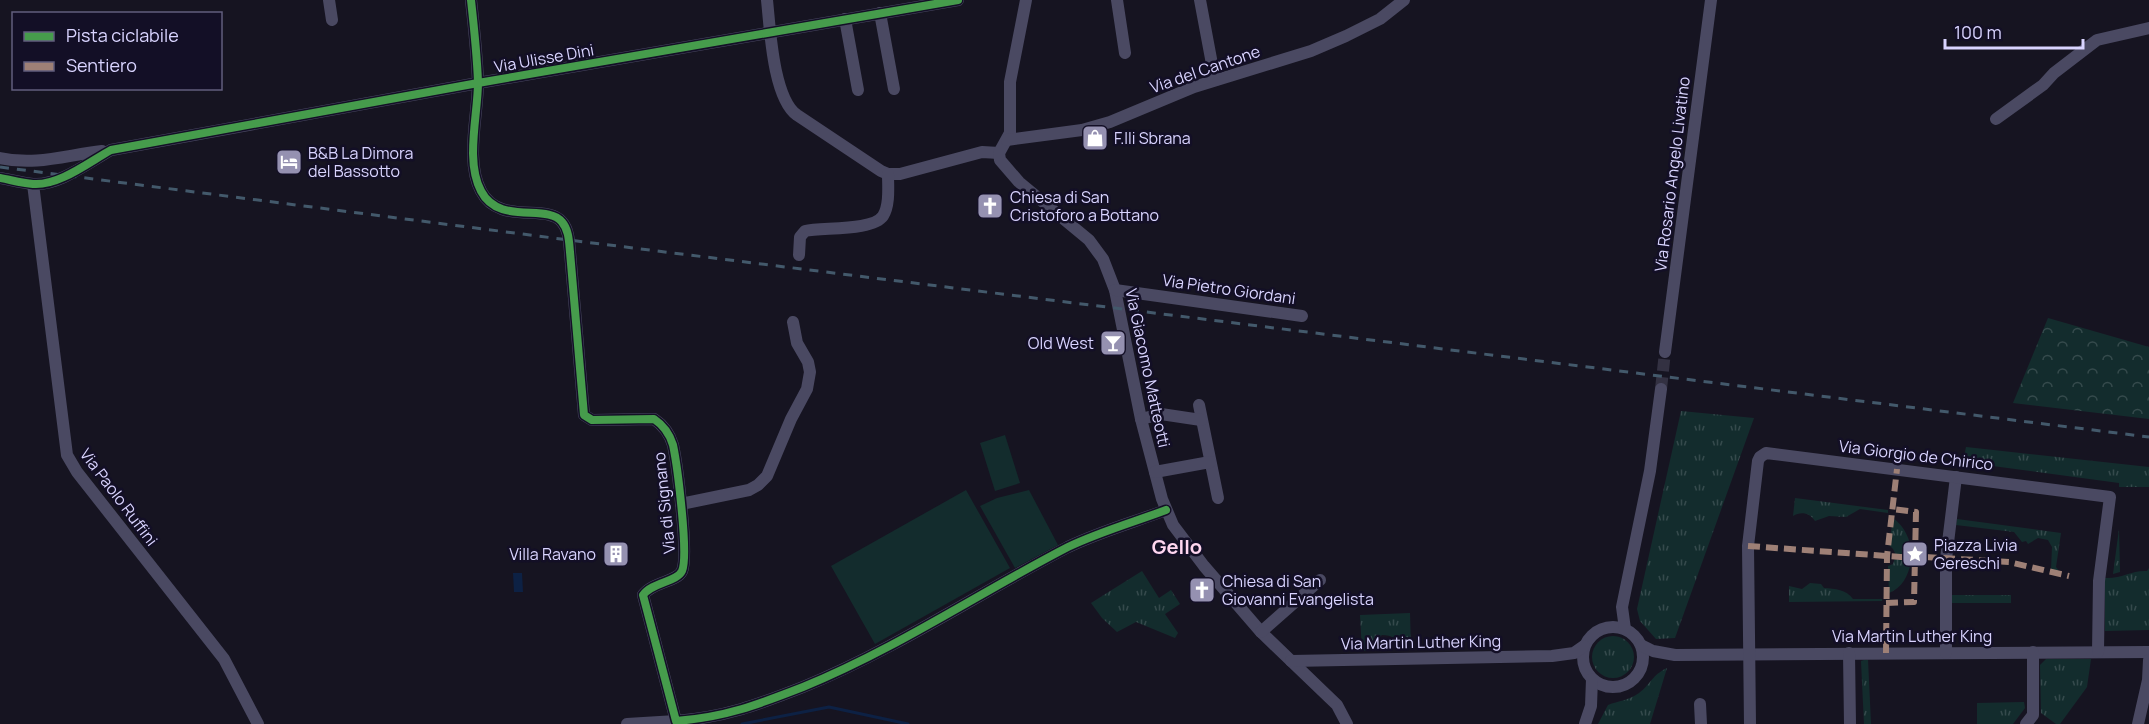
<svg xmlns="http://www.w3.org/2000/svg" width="2149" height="724" font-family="Manrope,sans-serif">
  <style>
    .grass { fill: url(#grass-tufts) }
    .forest { fill: url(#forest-crowns) }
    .pitch { fill: #132c2d }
    .water { fill: #0d2144 }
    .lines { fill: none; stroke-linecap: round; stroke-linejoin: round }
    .stream { stroke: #0d2144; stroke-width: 3 }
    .minor-tunnel { stroke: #333142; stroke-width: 12; stroke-dasharray: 12 6; stroke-linecap: butt }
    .minor { stroke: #4a4962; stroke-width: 12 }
    .rail { stroke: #43596b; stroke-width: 3; stroke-dasharray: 9 8; stroke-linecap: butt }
    .quiet { stroke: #9e8076; stroke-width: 6; stroke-dasharray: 12 6; stroke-linecap: butt }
    .cycleway-casing { stroke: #130f26; stroke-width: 11 }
    .cycleway { stroke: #469c4c; stroke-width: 8 }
    .labels { text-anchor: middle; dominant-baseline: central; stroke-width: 5; stroke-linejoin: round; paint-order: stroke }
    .street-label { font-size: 16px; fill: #d9d4ff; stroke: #130f26 }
    .poi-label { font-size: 16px; fill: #d9d4ff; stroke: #130f26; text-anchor: start }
    .quarter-label { font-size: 20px; font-weight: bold; fill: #ffd6f0; stroke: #130f26 }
  </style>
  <defs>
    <pattern id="grass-tufts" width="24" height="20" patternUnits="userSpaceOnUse" patternTransform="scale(1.5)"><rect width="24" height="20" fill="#132c2d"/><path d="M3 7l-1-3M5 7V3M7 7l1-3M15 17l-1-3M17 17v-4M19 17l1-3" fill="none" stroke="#354a4c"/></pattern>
    <pattern id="forest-crowns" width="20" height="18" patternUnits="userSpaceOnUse" patternTransform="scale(1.5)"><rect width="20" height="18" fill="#132c2d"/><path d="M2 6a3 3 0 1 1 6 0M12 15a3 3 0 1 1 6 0" fill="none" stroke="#354a4c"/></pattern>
  </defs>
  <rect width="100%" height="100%" fill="#161421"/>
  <g class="grass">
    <path d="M1681,411l73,7 -79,220 -19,1 -16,-18 -3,-12z"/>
    <path d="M1966,447l183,20v20h-30v-4l-156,-21z"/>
    <path d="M1795,498l93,12v3l-28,-4 -14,8 -17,-1 -14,5c-5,-8 -14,-10 -22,-5z"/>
    <path d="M1893,518c12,9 17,21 19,35l-16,2 -3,-6 -4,-4z"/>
    <path d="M1957,519l104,14 -5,34 3,4 -8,-1 1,-23 -4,-7 -10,-2 -10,6 -2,-3 -4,1 -8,-10 -58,-7z"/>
    <path d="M2119,529l1,43 -7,2z"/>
    <path d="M1895,558l16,4c-3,14 -9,26 -22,31l-1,-27 5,-2z"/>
    <path d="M2149,568v62l-44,1v-53c16,1 27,-8 42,-7z"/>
    <path d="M1142,571l17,27 12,-8 9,14 -15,10 13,19 -3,5 -39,-16 -19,10 -15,-14 -11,-15z"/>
    <path d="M1810,583l11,1 3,4c11,1 22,1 29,11h29v2l-93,1v-16l13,3z"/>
    <path d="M1952,595h59v8h-60z"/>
    <path d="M1410,613l1,36h-10c-2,-10 -9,-14 -19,-14l-8,7 -3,8 -9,1 -2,-36z"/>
    <circle cx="1613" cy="657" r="21"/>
    <path d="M2046,659h45l-4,28 -27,37h-4l-15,-11 -1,-48z"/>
    <path d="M1864,660h4l3,64h-7l-3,-63z"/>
    <path d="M1667,668l-17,56h-52l10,-19c10,-4 22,-5 31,-12 12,-9 13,-18 28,-25z"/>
    <path d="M2024,702l1,6 -12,16h-36v-21z"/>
  </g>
  <path class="forest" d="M2048,318l101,29v72l-136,-16z"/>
  <g class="pitch">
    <path d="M1005,435l15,48 -25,8 -15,-48z"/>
    <path d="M966,490l44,78 -135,76 -44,-78z"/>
    <path d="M1029,490l29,55 -43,23 -35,-62 17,-8z"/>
  </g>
  <path class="water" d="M513,573h9l1,19h-9z"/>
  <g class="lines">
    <path class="stream" d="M742,724l87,-17 79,17"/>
    <path class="minor-tunnel" d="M1661,389l4,-37"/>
    <g class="minor">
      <path d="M329,0l3,20"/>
      <path d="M471,0c3,27 6,55 7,82 0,33 -13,79 3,109 18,35 66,12 81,31 7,8 7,20 8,30l14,163 8,5 62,-1c9,6 16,16 19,26 4,19 16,110 9,126 -5,11 -30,11 -39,24l33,126c50,-4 81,-16 127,-34 93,-38 176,-94 265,-140 31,-15 66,-25 98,-37"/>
      <path d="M767,0c3,28 6,98 30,115l84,56 7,3h12l82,-22 17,1"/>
      <path d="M1026,0l-16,82v51l-11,20 1,7 19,22 70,58 14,19 12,31 26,129 21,80 11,26 31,41 57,66 76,73 10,19"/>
      <path d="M1117,0l8,53"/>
      <path d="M1200,0l15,80"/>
      <path d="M880,13l14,76"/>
      <path d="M845,19l13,71"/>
      <path d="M1996,119l47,-34 11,-12 43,-33 52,-12"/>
      <path d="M1007,140l75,-10 28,-8 84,-35 117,-36 35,-15 34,-17 24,-19"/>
      <path d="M0,158c36,8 66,-3 102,-7"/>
      <path d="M0,178c11,2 22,5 33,6 26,2 56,-22 78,-34l367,-67 480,-83"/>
      <path d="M33,184l34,271 10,17 147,187 34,65"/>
      <path d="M799,255l1,-18 5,-6c17,-4 68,0 78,-15 7,-11 5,-30 5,-42"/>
      <path d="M1115,290l187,26"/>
      <path d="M1665,352l46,-352"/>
      <path d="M1199,405l19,93"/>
      <path d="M1141,419l20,-5 40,6"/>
      <path d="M1155,472l55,-10"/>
      <path d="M681,504l68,-14 9,-5 9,-9 24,-57 16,-30 3,-17 -2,-10 -11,-19 -4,-21"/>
      <circle cx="1613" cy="657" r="30"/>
      <path d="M1625,629l-3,-22 28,-136 11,-82"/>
      <path d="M1261,632l59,-52"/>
      <path d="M1641,645l12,6 22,4 474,-3"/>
      <path d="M1849,653l1,71"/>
      <path d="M1946,653v-94l10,-82"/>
      <path d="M1291,661l261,-5 22,-3 10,-7"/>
      <path d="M1700,704l1,20"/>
      <path d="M627,724l49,-3"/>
      <path d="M1585,724l6,-18 1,-27"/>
      <path d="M1750,724l-2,-178 10,-85 2,-4 6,-4 344,44 -11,84 -1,71"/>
      <path d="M2026,724l7,-9v-63"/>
      <path d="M2138,724l10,-44 1,-20"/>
    </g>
    <path class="rail" d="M0,167l569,73 1580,197"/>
    <g class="quiet">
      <path d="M1748,546l167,12"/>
      <path d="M1925,557l84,5 60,14"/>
      <path d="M1886,603l28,-1 2,-90 -24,-3"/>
      <path d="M1886,653l1,-97 10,-87"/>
    </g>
    <defs>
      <g id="cycleway">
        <path d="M471,0c3,27 6,55 7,82 0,33 -13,79 3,109 18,35 66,12 81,31 7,8 7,20 8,30l14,163 8,5 62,-1c9,6 16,16 19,26 4,19 16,110 9,126 -5,11 -30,11 -39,24l33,126c50,-4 81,-16 127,-34 93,-38 176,-94 265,-140 31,-15 66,-25 98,-37"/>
        <path d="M0,178c11,2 22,5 33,6 26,2 56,-22 78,-34l367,-67 480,-83"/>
      </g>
    </defs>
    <use href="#cycleway" class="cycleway-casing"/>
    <use href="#cycleway" class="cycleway"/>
  </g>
  <defs>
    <symbol id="shop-square" viewBox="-11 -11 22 22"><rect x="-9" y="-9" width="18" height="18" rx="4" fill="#9591b1" stroke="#130f26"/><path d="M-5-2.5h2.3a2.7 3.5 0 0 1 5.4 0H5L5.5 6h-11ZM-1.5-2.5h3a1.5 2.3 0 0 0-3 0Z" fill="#fff"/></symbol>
    <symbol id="hotel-square" viewBox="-11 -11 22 22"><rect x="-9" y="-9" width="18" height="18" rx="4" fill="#9591b1" stroke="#130f26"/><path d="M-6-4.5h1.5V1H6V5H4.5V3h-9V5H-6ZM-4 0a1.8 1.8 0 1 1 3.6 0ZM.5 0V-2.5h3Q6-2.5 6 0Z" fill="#fff"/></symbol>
    <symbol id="church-square" viewBox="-11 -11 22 22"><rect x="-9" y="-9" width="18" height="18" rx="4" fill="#9591b1" stroke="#130f26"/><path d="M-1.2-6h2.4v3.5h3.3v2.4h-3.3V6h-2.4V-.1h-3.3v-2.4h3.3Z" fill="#fff"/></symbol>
    <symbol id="bar-square" viewBox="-11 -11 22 22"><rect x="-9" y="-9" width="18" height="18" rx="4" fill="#9591b1" stroke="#130f26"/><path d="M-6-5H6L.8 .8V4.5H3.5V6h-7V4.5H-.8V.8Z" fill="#fff"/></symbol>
    <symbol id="building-square" viewBox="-11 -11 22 22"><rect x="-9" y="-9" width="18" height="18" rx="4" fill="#9591b1" stroke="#130f26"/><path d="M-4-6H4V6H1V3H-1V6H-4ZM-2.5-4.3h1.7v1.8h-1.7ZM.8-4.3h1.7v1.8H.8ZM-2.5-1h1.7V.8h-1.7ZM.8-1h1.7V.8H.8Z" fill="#fff"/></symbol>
    <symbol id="sight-square" viewBox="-11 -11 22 22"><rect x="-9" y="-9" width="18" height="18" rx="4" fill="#9591b1" stroke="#130f26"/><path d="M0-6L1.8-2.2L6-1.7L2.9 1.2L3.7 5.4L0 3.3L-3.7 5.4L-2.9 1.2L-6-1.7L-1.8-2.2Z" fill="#fff"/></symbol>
  </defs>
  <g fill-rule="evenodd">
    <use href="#shop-square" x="1080" y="123" width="30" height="30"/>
    <use href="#hotel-square" x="274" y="147" width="30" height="30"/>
    <use href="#church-square" x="975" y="191" width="30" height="30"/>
    <use href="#bar-square" x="1098" y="328" width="30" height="30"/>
    <use href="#building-square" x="601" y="539" width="30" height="30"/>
    <use href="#sight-square" x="1900" y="539" width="30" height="30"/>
    <use href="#church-square" x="1187" y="575" width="30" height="30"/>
  </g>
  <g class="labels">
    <g class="street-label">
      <text transform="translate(544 58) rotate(-10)">Via Ulisse Dini</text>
      <text transform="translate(1205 69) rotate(-19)">Via del Cantone</text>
      <text transform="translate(1672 174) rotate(-83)">Via Rosario Angelo Livatino</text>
      <text transform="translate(1229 289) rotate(8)">Via Pietro Giordani</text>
      <text transform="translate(1148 368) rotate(78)">Via Giacomo Matteotti</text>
      <text transform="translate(1916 455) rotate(7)">Via Giorgio de Chirico</text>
      <text transform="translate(119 497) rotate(53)">Via Paolo Ruffini</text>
      <text transform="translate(664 503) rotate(-96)">Via di Signano</text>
      <text x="1912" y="636">Via Martin Luther King</text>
      <text transform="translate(1421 642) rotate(-1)">Via Martin Luther King</text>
    </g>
    <g class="poi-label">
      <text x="1114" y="138">F.lli Sbrana</text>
      <text x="308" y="153">B&amp;B La Dimora<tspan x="308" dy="18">del Bassotto</tspan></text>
      <text x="1010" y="197">Chiesa di San<tspan x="1010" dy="18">Cristoforo a Bottano</tspan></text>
      <text x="1094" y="343" text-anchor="end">Old West</text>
      <text x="1934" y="545">Piazza Livia<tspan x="1934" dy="18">Gereschi</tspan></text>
      <text x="596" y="554" text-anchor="end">Villa Ravano</text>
      <text x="1222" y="581">Chiesa di San<tspan x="1222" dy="18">Giovanni Evangelista</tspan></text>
    </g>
    <g class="quarter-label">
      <text x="1177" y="546">Gello</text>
    </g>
  </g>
  <rect x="12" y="12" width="210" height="78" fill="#130f26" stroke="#625e7d" stroke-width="1.5"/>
  <rect x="24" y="32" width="30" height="9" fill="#469c4c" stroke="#625e7d" stroke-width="1.5"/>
  <text x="66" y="42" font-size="18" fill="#d9d4ff">Pista ciclabile</text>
  <rect x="24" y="62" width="30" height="9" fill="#9e8076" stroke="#625e7d" stroke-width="1.5"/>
  <text x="66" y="72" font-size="18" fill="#d9d4ff">Sentiero</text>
  <path d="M1945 39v9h138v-9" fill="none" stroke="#d9d4ff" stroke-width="3"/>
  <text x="1954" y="39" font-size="18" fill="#d9d4ff" stroke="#130f26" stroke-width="4.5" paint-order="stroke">100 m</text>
</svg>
